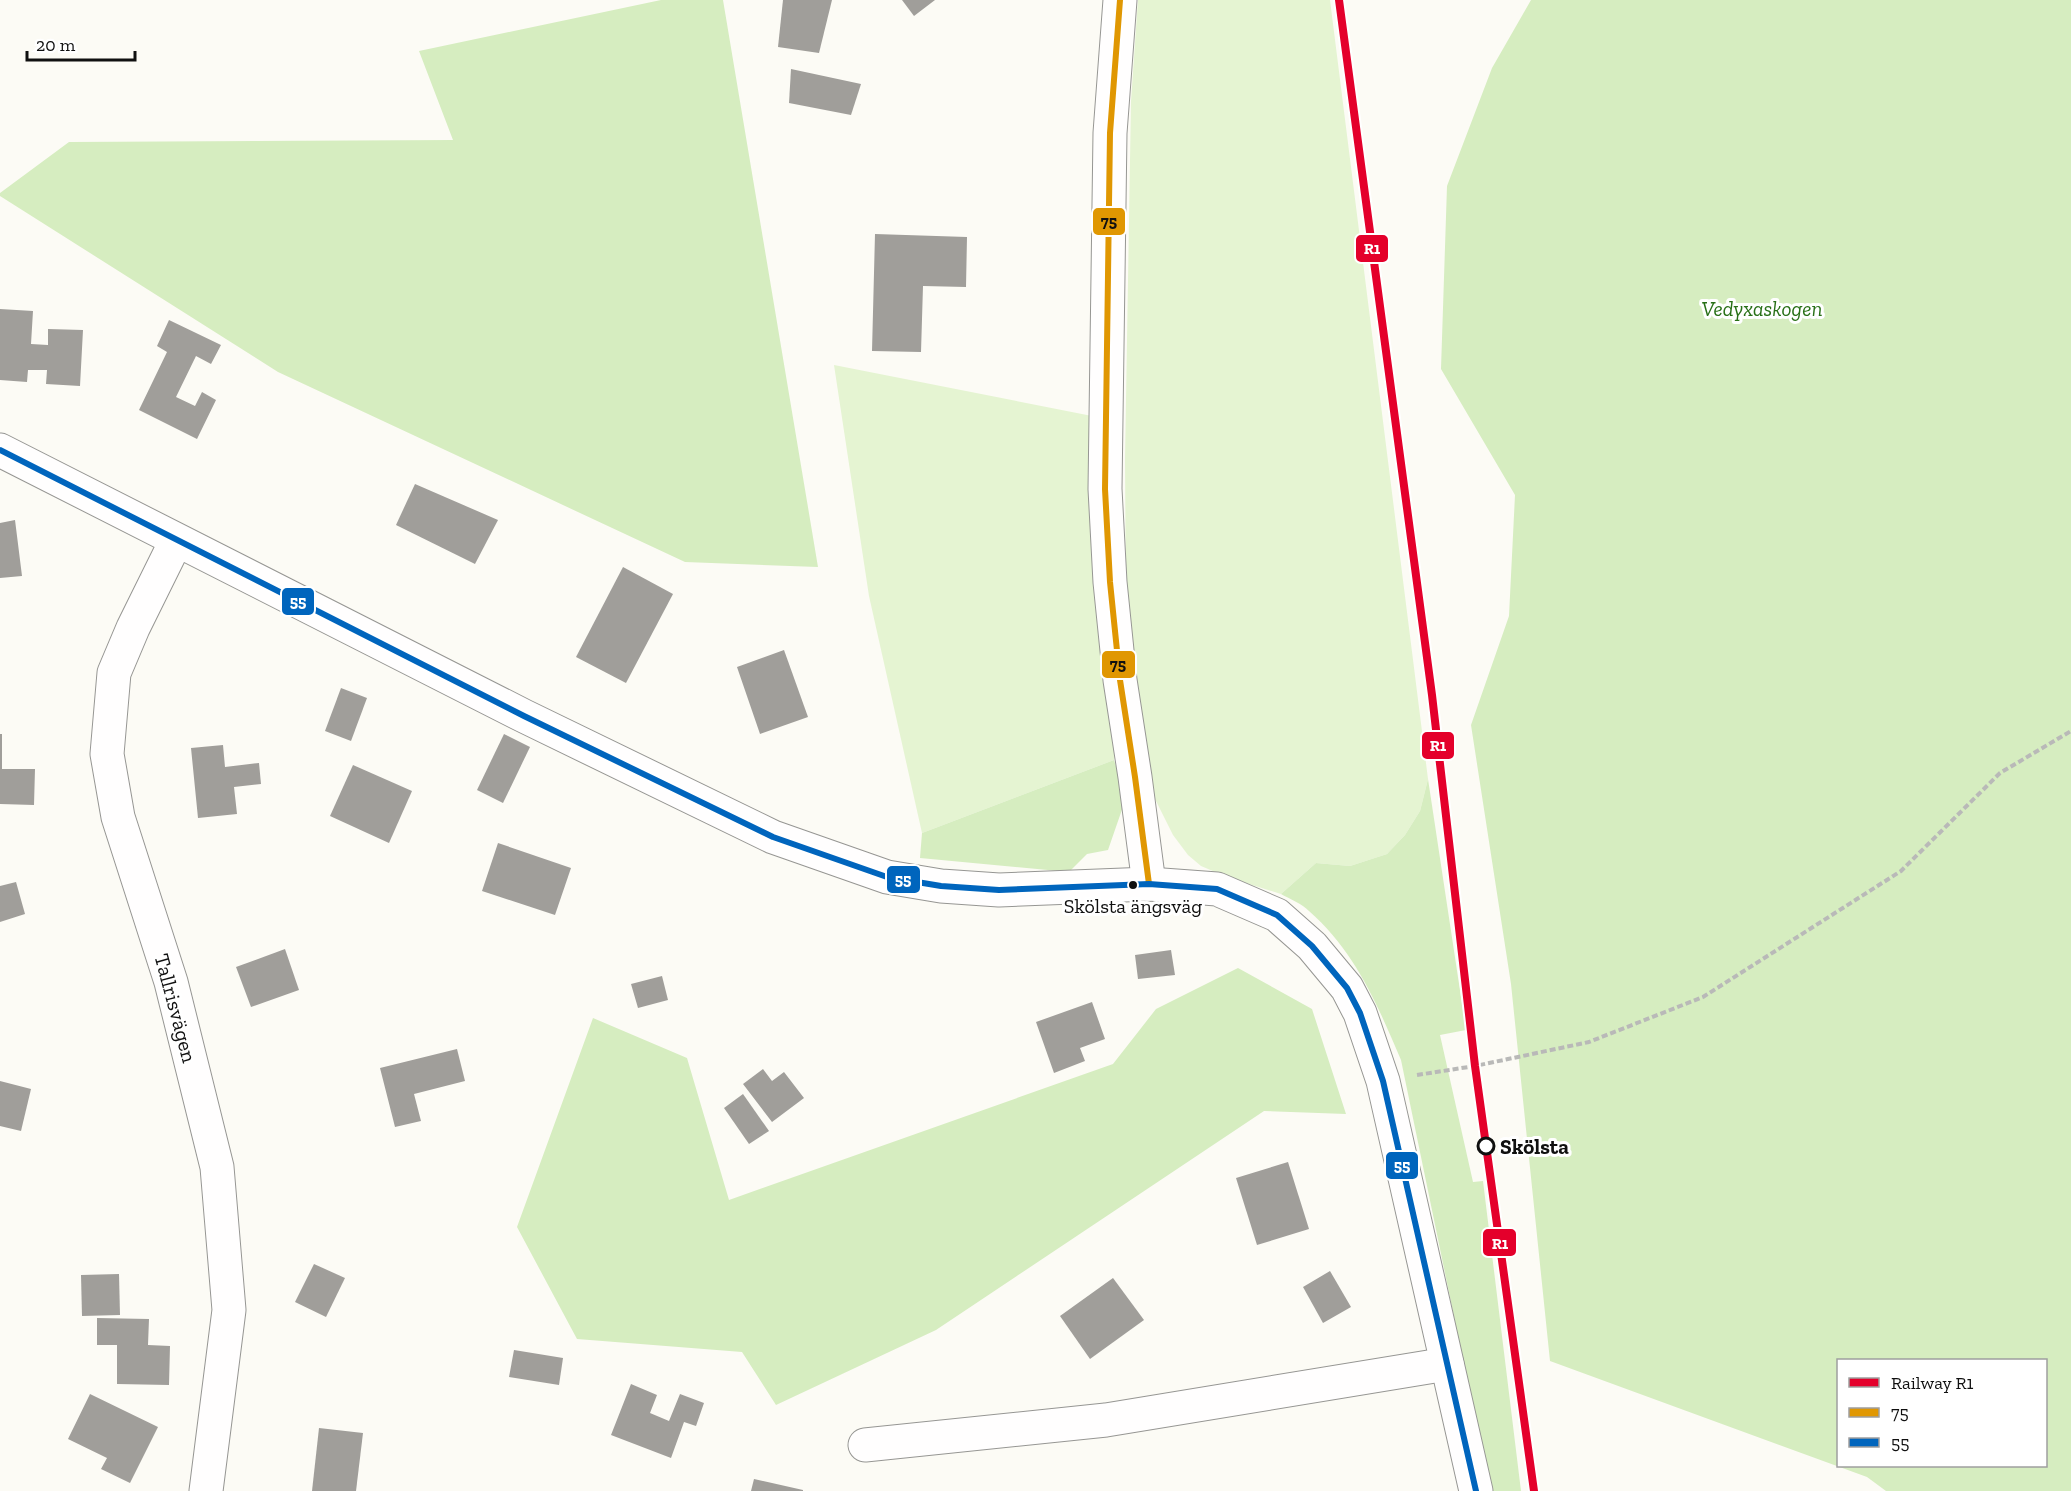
<svg xmlns="http://www.w3.org/2000/svg" width="2071" height="1491" font-family="'Zilla Slab',serif">
  <style>
    .green { fill: #e5f4d2 }
    .forest { fill: #d6edc0; fill-rule: evenodd }
    .building { fill: #a09e9a }
    .lines { fill: none; stroke-linecap: round; stroke-linejoin: round }
    .minor-casing { stroke: #969693; stroke-width: 35 }
    .path { stroke: #b9b9b8; stroke-width: 4; stroke-dasharray: 6 3; stroke-linecap: butt }
    .minor { stroke: #fffefe; stroke-width: 33 }
    .bus-1-casing { stroke: #fff; stroke-width: 10 }
    .bus-2-casing { stroke: #fff; stroke-width: 10 }
    .bus-1 { stroke: #e09702; stroke-width: 6 }
    .bus-2 { stroke: #0065bd; stroke-width: 6 }
    .rail-1-casing { stroke: #fff; stroke-width: 12 }
    .rail-1 { stroke: #e4002b; stroke-width: 8 }
    .bus-dot { fill: #101010; stroke: #fff; stroke-width: 2 }
    .stop-dot { fill: #fff; stroke: #101010; stroke-width: 3 }
    .labels { text-anchor: middle; dominant-baseline: central; stroke-width: 6; stroke-linejoin: round; paint-order: stroke }
    .bus-label { font-size: 20px; fill: #101010; stroke: #fff }
    .park-label { font-size: 21px; font-style: italic; fill: #287017; stroke: #fff }
    .street-label { font-size: 21px; fill: #101010; stroke: #fff }
    .stop-label { font-size: 21px; font-weight: bold; fill: #101010; stroke: #fff; text-anchor: start }
    .line-badge { stroke: #fff; stroke-width: 2 }
    .badge-label { font-size: 16px; text-anchor: middle; font-weight: bold; fill: #fff }
    .pale-badge-label { font-size: 16px; text-anchor: middle; font-weight: bold; fill: #111 }
  </style>
  <rect width="100%" height="100%" fill="#fcfbf5"/>
  <g class="green">
    <path d="M1138,0h192l98,779 -8,32 -15,24 -18,19 -37,12 -34,-3 -35,31 -54,-17 -26,-11 -13,-11 -15,-20 -19,-38 -8,-30 -20,-161 -1,-146 6,-359z"/>
    <path d="M834,365l258,51 24,336 -2,8 -192,73 -53,-237z"/>
  </g>
  <g class="forest">
    <path d="M661,0h62l95,567 -133,-5 -407,-190 -278,-176v-3l69,-51 384,-2 -34,-89z"/>
    <path d="M1531,0h540v1491h-185l-19,-14 -317,-116 -39,-377 -40,-259 38,-109 6,-121 -74,-126 6,-183 45,-118zM1838,1360h208v106h-208z"/>
    <path d="M1114,760l12,38 -18,52 -21,4 -18,18 -149,-14 2,-25z"/>
    <path d="M1428,779l38,251 -26,5 33,147 10,-1 38,310h-31l-89,-431c-23,-54 -46,-109 -92,-149 -7,-7 -19,-12 -28,-17l35,-31 34,3 37,-12 18,-19 15,-24z"/>
    <path d="M1238,968l74,41 34,105 -82,-3 -328,219 -160,75 -34,-53 -165,-13 -60,-112 76,-209 94,40 42,142 384,-136 43,-55z"/>
  </g>
  <g class="building">
    <path d="M783,0h49l-13,53 -41,-6z"/>
    <path d="M902,0h33l-21,16z"/>
    <path d="M791,69l70,15 -10,31 -62,-12z"/>
    <path d="M875,234l92,3 -1,50 -43,-1 -2,66 -49,-1z"/>
    <path d="M0,309l33,2 -2,33 17,1v-16l35,1 -3,56 -34,-2 1,-14h-19l-1,12 -27,-2z"/>
    <path d="M169,320l52,25 -10,19 -15,-8 -20,41 19,9 7,-14 14,8 -19,39 -58,-29 28,-58 -10,-6z"/>
    <path d="M415,484l83,36 -23,44 -79,-39z"/>
    <path d="M15,520l7,56 -22,2v-55z"/>
    <path d="M623,567l50,27 -47,89 -50,-26z"/>
    <path d="M784,650l24,67 -48,17 -23,-67z"/>
    <path d="M341,688l26,10 -16,43 -26,-10z"/>
    <path d="M0,734h2v35h33l-1,36 -34,-1z"/>
    <path d="M504,734l26,13 -27,56 -26,-13z"/>
    <path d="M223,745l2,22 34,-4 2,21 -27,3 3,27 -39,4 -7,-70z"/>
    <path d="M353,765l59,26 -23,52 -59,-27z"/>
    <path d="M498,843l73,25 -16,47 -73,-24z"/>
    <path d="M16,882l9,32 -25,8v-36z"/>
    <path d="M285,949l14,41 -48,17 -15,-40z"/>
    <path d="M1171,950l4,25 -37,4 -3,-24z"/>
    <path d="M662,976l6,24 -30,8 -7,-24z"/>
    <path d="M1092,1002l13,37 -25,9 5,13 -31,12 -18,-51z"/>
    <path d="M457,1049l8,32 -51,13 7,27 -26,6 -15,-59z"/>
    <path d="M763,1069l9,12 12,-9 20,26 -32,24 -29,-38z"/>
    <path d="M0,1081l31,8 -10,42 -21,-5z"/>
    <path d="M743,1094l26,37 -20,13 -25,-36z"/>
    <path d="M1288,1162l21,67 -52,16 -21,-67z"/>
    <path d="M314,1264l31,14 -19,39 -31,-15z"/>
    <path d="M1330,1271l21,36 -28,16 -20,-36z"/>
    <path d="M119,1274l1,41 -38,1 -1,-41z"/>
    <path d="M1113,1278l31,42 -54,39 -30,-43z"/>
    <path d="M97,1318l52,1 -1,26 22,1 -1,39 -52,-1v-39h-20z"/>
    <path d="M514,1350l49,8 -4,27 -50,-8z"/>
    <path d="M631,1384l26,11 -7,18 19,8 11,-27 24,9 -8,23 -12,-4 -13,36 -60,-23z"/>
    <path d="M90,1394l68,33 -28,56 -29,-14 6,-11 -39,-19z"/>
    <path d="M319,1428l44,5 -7,58h-44z"/>
    <path d="M754,1479l49,11v1h-52z"/>
  </g>
  <g class="lines">
    <defs>
      <g id="minor">
        <path d="M1120,0l-10,133 -5,356 5,93 10,98 15,97 14,107"/>
        <path d="M0,450l524,266 249,121 114,40 54,9 58,4 150,-6 68,5 60,26 35,31 35,42 13,25 23,68 93,410"/>
        <path d="M176,541l-43,87 -19,45 -7,81 11,63 53,165 46,185 12,143 -23,181"/>
        <path d="M865,1445l241,-25 341,-56"/>
      </g>
    </defs>
    <use href="#minor" class="minor-casing"/>
    <path class="path" d="M1417,1075l58,-9 114,-24 114,-45 198,-126 99,-98 71,-42"/>
    <use href="#minor" class="minor"/>
    <defs>
      <path id="bus-1" d="M1120,0l-10,133 -5,356 5,93 10,98 15,97 14,107"/>
      <path id="bus-2" d="M0,450l524,266 249,121 114,40 54,9 58,4 150,-6 68,5 60,26 35,31 35,42 13,25 23,68 93,410"/>
    </defs>
    <use href="#bus-1" class="bus-1-casing"/>
    <use href="#bus-2" class="bus-2-casing"/>
    <use href="#bus-1" class="bus-1"/>
    <use href="#bus-2" class="bus-2"/>
    <defs>
      <path id="rail-1" d="M1339,0l93,695 43,371 59,425"/>
    </defs>
    <use href="#rail-1" class="rail-1-casing"/>
    <use href="#rail-1" class="rail-1"/>
  </g>
  <circle class="bus-dot" cx="1133" cy="885" r="5"/>
  <circle class="stop-dot" cx="1486" cy="1146" r="8"/>
  <g class="labels">
    <g class="bus-label">
      <text x="1133" y="906">Skölsta ängsväg</text>
    </g>
    <g class="park-label">
      <text x="1762" y="308">Vedyxaskogen</text>
    </g>
    <g class="street-label">
      <text transform="translate(176 1008) rotate(75)">Tallrisvägen</text>
    </g>
    <g class="stop-label">
      <text x="1500" y="1146">Skölsta</text>
    </g>
  </g>
  <g class="line-badge">
    <rect x="1092" y="207" width="34" height="29" rx="6" fill="#e09702"/>
    <rect x="1355" y="234" width="34" height="29" rx="6" fill="#e4002b"/>
    <rect x="281" y="587" width="34" height="29" rx="6" fill="#0065bd"/>
    <rect x="1101" y="650" width="35" height="29" rx="6" fill="#e09702"/>
    <rect x="1421" y="731" width="34" height="29" rx="6" fill="#e4002b"/>
    <rect x="886" y="865" width="35" height="29" rx="6" fill="#0065bd"/>
    <rect x="1385" y="1151" width="34" height="29" rx="6" fill="#0065bd"/>
    <rect x="1482" y="1228" width="35" height="29" rx="6" fill="#e4002b"/>
  </g>
  <g class="badge-label">
    <text x="1372" y="254">R1</text>
    <text x="298" y="607">55</text>
    <text x="1438" y="751">R1</text>
    <text x="903" y="885">55</text>
    <text x="1402" y="1171">55</text>
    <text x="1500" y="1249">R1</text>
  </g>
  <g class="pale-badge-label">
    <text x="1109" y="227">75</text>
    <text x="1118" y="670">75</text>
  </g>
  <rect x="1837" y="1359" width="210" height="108" fill="#ffffff" stroke="#9f9f9f" stroke-width="1.5"/>
  <rect x="1849" y="1378" width="30" height="9" fill="#e4002b" stroke="#9f9f9f" stroke-width="1.5"/>
  <text x="1891" y="1389" font-size="18" fill="#101010">Railway R1</text>
  <rect x="1849" y="1408" width="30" height="9" fill="#e09702" stroke="#9f9f9f" stroke-width="1.5"/>
  <text x="1891" y="1419" font-size="18" fill="#101010">75</text>
  <rect x="1849" y="1438" width="30" height="9" fill="#0065bd" stroke="#9f9f9f" stroke-width="1.5"/>
  <text x="1891" y="1449" font-size="18" fill="#101010">55</text>
  <path d="M27 51v9h108v-9" fill="none" stroke="#101010" stroke-width="3"/>
  <text x="36" y="51" font-size="18" fill="#101010" stroke="#ffffff" stroke-width="4.5" paint-order="stroke">20 m</text>
</svg>
